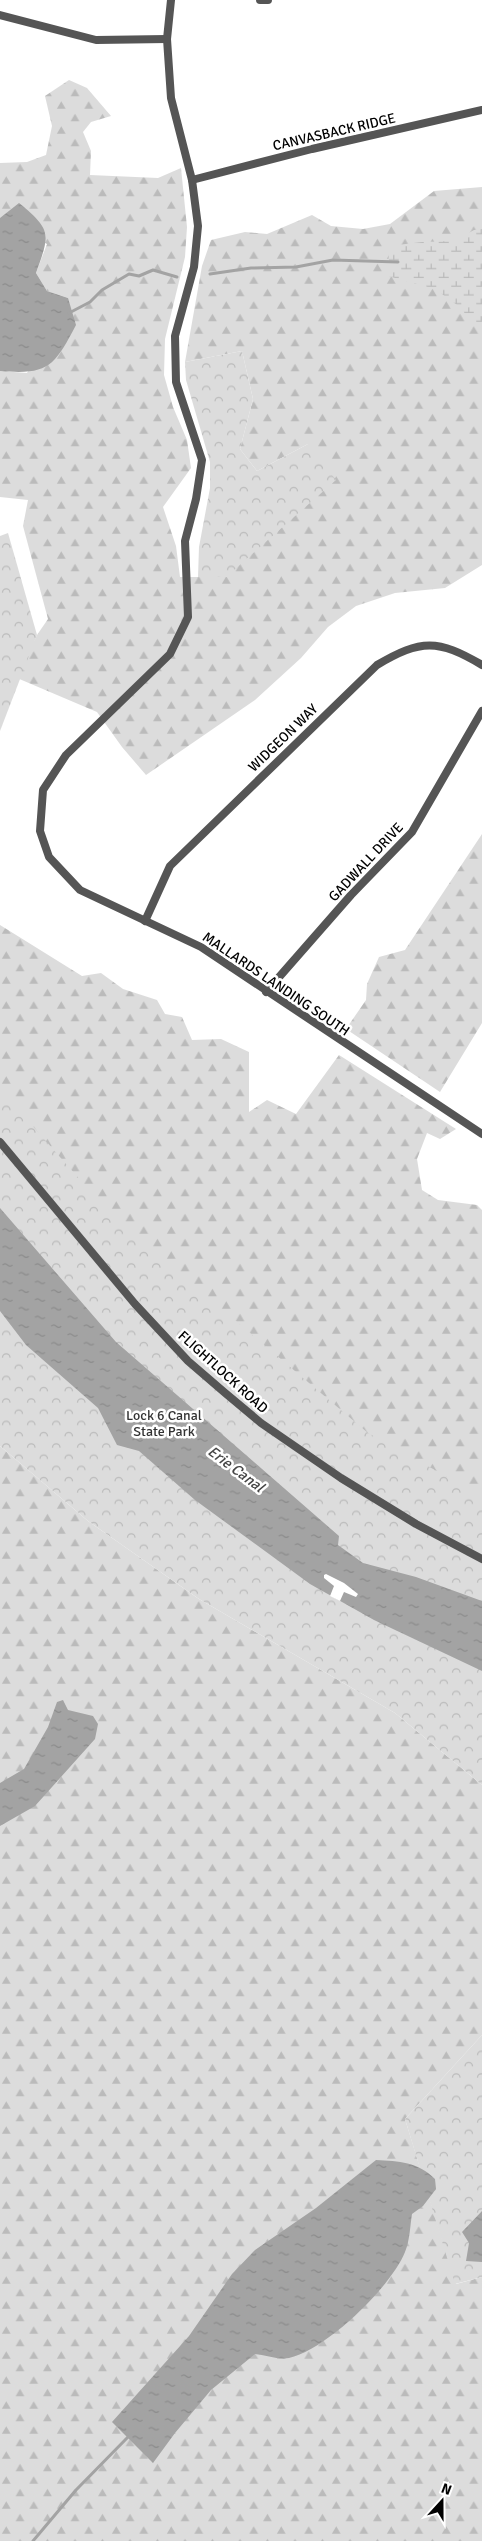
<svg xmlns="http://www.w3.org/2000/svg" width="482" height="2541" font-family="Signika,sans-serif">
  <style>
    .forest { fill: url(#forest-firs) }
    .wetland { fill: url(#wetland-marsh) }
    .park { fill: url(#park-crowns) }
    .water { fill: url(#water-ripples) }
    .pier { fill: #fff }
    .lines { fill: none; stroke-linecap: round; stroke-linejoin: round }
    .stream { stroke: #a3a3a3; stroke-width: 3 }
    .street { stroke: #555; stroke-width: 8 }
    .labels { text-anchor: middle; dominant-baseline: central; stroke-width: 5; stroke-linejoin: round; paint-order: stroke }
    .street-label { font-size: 14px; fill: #000; stroke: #fff }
    .park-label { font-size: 14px; fill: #333; stroke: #fff }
    .water-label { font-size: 15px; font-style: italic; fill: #444; stroke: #fff }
  </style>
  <defs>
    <pattern id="forest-firs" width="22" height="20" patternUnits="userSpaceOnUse" patternTransform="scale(1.25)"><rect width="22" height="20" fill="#dcdcdc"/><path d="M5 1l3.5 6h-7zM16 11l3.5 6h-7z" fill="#bbb"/></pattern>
    <pattern id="wetland-marsh" width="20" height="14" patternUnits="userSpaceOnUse" patternTransform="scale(1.25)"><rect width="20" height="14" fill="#dcdcdc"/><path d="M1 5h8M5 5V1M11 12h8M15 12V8" fill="none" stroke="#bbb"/></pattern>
    <pattern id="park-crowns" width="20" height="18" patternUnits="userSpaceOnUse" patternTransform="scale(1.25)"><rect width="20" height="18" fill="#dcdcdc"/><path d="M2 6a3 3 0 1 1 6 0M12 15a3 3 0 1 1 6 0" fill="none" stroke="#bbb"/></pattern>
    <pattern id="water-ripples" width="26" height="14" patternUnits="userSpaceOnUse" patternTransform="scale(1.25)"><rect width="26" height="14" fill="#a3a3a3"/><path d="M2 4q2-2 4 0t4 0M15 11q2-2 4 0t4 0" fill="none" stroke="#8b8b8b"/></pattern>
  </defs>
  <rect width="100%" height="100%" fill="#fff"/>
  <g class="forest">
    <path d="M69,80l18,8 24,28 -20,6 -8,10 8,19 -1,24 68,3 23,-10 6,59 -2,30 -20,82 -1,36 9,32 14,33 4,28 -28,39 13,39 4,31h46l82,-133 -51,27 -17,-22 13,-50 -11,-48 -57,11 17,-96 9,-26 34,-8 22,2 45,-19 19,11 32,3 27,-5 44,-33 48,-4v378l-37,23 -50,5 -39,13 -28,21 -27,31 -46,42 -109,75 -24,-28 -25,-35 -80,-34 20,-43 11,-16 -25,-93 5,-26 -28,-3v-126l27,2 41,-75 -21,-7 -11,-18 11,-29 -47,-26v-55l27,-1 19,-7 6,-29 -7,-30z"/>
    <path d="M482,834v189l-42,69 -94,-63 20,-29 1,-16 12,-27 26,-7z"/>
    <path d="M0,925l82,51 19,-3 22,16 34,11 8,14 17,3 10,23 29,-1 28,13v60l18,-12 29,14 43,-59 117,74 -16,10 -13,-6 -10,26 5,31 16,10 39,5 5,5v333l-482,-422z"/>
    <path d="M0,1446l88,75 111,78 196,114 87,72v250l-77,84 51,165 26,-7v264h-482z"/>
  </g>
  <path class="wetland" d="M482,229v102l-25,-26 -22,-16 -47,-13 1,-30 33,-4 32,-1 20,-11z"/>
  <g class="park">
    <path d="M242,351l11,48 -13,50 17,22 51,-27 28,36 -110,97h-28l1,-30 11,-59v-26l-24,-82 -1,-18z"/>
    <path d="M8,533l29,102 -37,96v-195z"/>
    <path d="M0,1089l112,127 256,217 114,63v289l-87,-72 -196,-114 -111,-78 -88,-75z"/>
    <path d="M482,2035v242l-27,7 -50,-165z"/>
  </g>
  <g class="water">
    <path d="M19,203c33,27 31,31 17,70l11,18 21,7 8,27c-22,42 -28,50 -76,46v-153z"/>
    <path d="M0,1208l116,134 223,194 -1,9 25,18 53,14 66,24v70l-108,-51 -64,-36 -115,-84 -56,-49 -22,-6 -19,-37 -72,-63 -26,-34z"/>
    <path d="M63,1700l5,10 25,6 5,8 -3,15 -60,67 -35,20v-43l24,-14 24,-42 9,-25z"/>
    <path d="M376,2160c23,1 42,2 59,19l1,10 -13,17 -11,8c-2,12 -2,26 -7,38 -14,35 -79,98 -116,106 -10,2 -24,-3 -34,-4l-44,36 -36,43 -22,30 -41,-41 77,-86 43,-62 23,-24 61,-42z"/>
    <path d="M482,2211v51l-16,-1 3,-18 -7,-11z"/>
  </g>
  <path class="pier" d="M326,1574l18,9 14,11 -2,3 -12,-5 -4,9 -10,-5 4,-10 -10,-8v-3z"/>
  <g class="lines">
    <g class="stream">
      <path d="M210,274l41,-6 45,-1 37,-7 65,2"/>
      <path d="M69,313l21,-11 12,-12 27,-16 10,2 14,-6 24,7"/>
      <path d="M33,2541l43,-51 52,-53"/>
    </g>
    <g class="street">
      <path d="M171,0l-4,39 4,59 21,82 6,46 -4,41 -19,69 1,46 26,78 -6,39 -11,42 3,76 -18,37 -104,101 -23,35 -3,41 9,26 31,33 121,57 281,187"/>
      <path d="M260,0h8"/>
      <path d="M0,15l96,25 71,-1"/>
      <path d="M192,180l120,-31 170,-39"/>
      <path d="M145,921l25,-55 207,-201c44,-26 61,-26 105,0"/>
      <path d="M266,992l85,-97 61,-63 70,-121"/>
      <path d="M0,1142l135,162 53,57 36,31 37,31 80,55 75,46 66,35"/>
    </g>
  </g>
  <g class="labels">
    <g class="street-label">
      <text transform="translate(334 132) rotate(-13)">CANVASBACK RIDGE</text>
      <text transform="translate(283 738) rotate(-44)">WIDGEON WAY</text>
      <text transform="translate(366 862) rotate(-47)">GADWALL DRIVE</text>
      <text transform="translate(276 984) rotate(34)">MALLARDS LANDING SOUTH</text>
      <text transform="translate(223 1372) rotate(42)">FLIGHTLOCK ROAD</text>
    </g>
    <g class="park-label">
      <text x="164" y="1415">Lock 6 Canal<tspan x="164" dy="16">State Park</tspan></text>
    </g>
    <g class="water-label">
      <text transform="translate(236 1469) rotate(37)">Erie Canal</text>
    </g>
  </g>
  <g transform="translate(442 2501) rotate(21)" stroke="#ffffff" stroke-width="4" paint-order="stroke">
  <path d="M0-4L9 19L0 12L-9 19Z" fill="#000000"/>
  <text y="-8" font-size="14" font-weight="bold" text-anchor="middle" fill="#000000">N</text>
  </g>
</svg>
